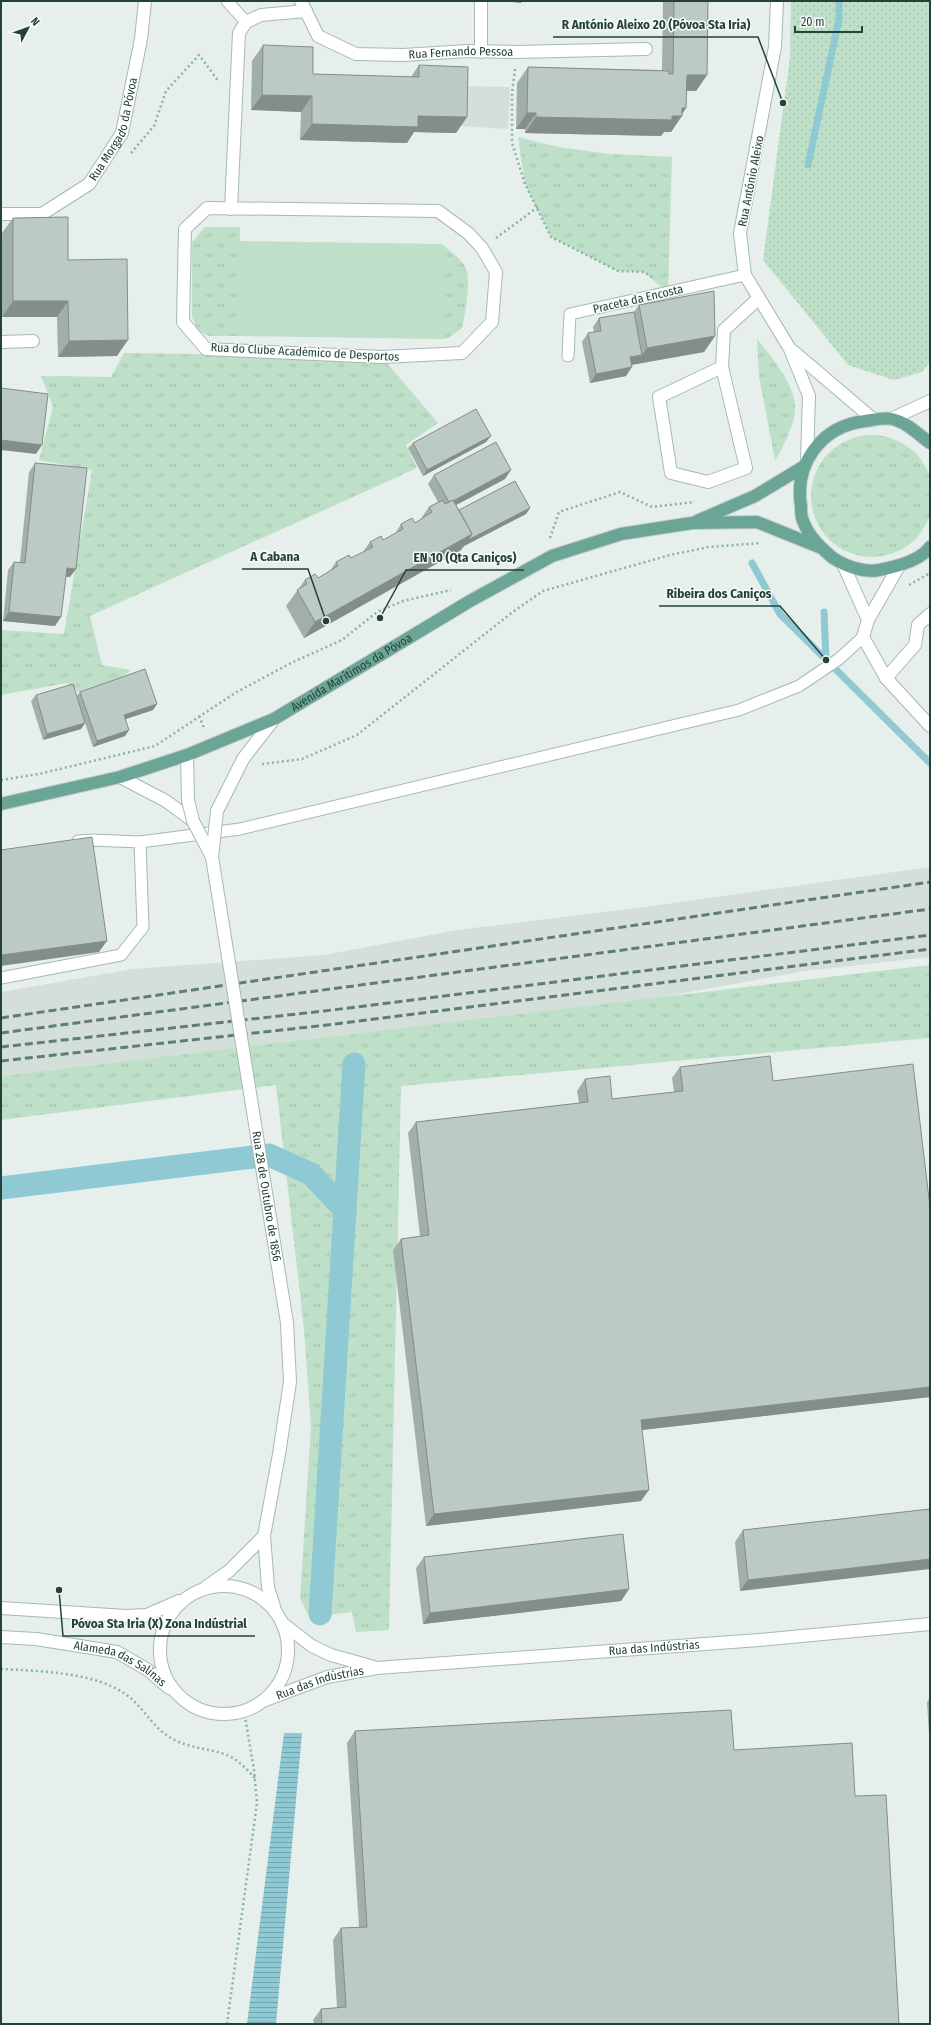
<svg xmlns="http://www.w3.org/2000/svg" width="931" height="2025" font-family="'Fira Sans Condensed',sans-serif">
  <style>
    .built { fill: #d4dfda }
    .grass { fill: url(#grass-tufts) }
    .garden { fill: url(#garden-dots) }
    .pitch { fill: #bfe0c8 }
    .water { fill: url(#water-rules) }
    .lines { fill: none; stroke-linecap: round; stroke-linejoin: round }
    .stream { stroke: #8ec9d4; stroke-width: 7 }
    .canal { stroke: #8ec9d4; stroke-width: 23 }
    .service-casing { stroke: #a8b8b2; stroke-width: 13 }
    .minor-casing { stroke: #a8b8b2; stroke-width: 14 }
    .tertiary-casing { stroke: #a8b8b2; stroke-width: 14 }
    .primary-casing { stroke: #c2cac8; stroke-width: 14 }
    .path { stroke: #86b3a5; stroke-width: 2.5; stroke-dasharray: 2 3; stroke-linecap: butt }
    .service { stroke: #fff; stroke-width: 11 }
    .minor { stroke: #fff; stroke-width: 12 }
    .tertiary { stroke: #fff; stroke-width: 12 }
    .primary { stroke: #6aa596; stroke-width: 12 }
    .rail { stroke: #5f7d75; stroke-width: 3; stroke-dasharray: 8 4; stroke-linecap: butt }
    .minor-bridge-casing { stroke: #a8b8b2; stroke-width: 14; stroke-linecap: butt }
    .minor-bridge { stroke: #fff; stroke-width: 12 }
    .wall { fill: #a1aea9 }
    .shaded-wall { fill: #838d89 }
    .building { fill: #bbcac4; stroke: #838d89 }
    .labels { text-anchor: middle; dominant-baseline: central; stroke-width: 3; stroke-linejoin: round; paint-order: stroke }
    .street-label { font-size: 12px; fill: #24423a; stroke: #f7fbf9 }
    .leader { fill: none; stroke: #24423a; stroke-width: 1.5 }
    .callout-dot { fill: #24423a; stroke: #f7fbf9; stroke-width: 1.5 }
    .callout-label { font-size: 13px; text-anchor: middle; font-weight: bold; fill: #24423a; stroke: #f7fbf9; stroke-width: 3; stroke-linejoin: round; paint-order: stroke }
  </style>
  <defs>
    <pattern id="grass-tufts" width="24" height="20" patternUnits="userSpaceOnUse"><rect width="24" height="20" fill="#bfe0c8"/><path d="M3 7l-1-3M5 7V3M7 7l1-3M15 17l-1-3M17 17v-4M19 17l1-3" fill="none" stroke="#a4c1ad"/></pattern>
    <pattern id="garden-dots" width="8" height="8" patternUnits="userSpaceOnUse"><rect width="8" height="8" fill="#bfe0c8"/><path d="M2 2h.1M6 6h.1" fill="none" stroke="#a4c1ad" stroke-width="1.8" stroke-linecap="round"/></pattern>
    <pattern id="water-rules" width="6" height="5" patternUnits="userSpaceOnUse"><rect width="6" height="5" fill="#8ec9d4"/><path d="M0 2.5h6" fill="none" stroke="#74a5ad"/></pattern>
  </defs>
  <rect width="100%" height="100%" fill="#e6efeb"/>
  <g class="built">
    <path d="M461,86l49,1 -2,42 -48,-3z"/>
    <path d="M930,867v90l-125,14 -204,37 -230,24 -370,44v-84l132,-23 191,-14 133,-25 188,-23z"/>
  </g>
  <g class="grass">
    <path d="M518,137l40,10 52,7 62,3 -4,136 -24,-21 -26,-1 -67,-34 -26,-53z"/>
    <path d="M205,227h35v109h-31l-11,-5 -6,-14v-75z"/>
    <path d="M442,244c7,6 18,14 23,22 7,12 0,49 -3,62l-14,10 -6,1z"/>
    <path d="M757,339c13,15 37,45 38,66 1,11 -3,21 -7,30 -4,9 -7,17 -13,25l-16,-83z"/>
    <path d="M124,353l258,4 56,66 -32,22 11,23 -327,148 12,49 29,5 -17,14 -32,11 -15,-12 -66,12v-65l63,4 28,-164 -53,-10 14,-54 -12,-30 70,1z"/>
    <circle cx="872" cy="496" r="61"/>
    <path d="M930,965v73l-529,48 -12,544 -33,2 -4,-20 -24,3 -20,-1 -8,-15 11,-172 -7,-98 -28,-244 -275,35v-44z"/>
  </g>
  <path class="garden" d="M791,1h139v361l-8,10 -28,8 -46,-15 -85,-105 27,-203z"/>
  <path class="pitch" d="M239,241l203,3v95l-202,-3z"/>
  <path class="water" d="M284,1733h18l-26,291h-29z"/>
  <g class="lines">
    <g class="stream">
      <path d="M808,165l31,-146v-18"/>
      <path d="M752,563l28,51 150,149"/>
      <path d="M824,612l2,48"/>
    </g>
    <g class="canal">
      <path d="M1,1188l268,-33 42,19 34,36"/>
      <path d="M320,1614l34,-550"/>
    </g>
    <defs>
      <g id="service">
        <path d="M227,1l19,21"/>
        <path d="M568,356l2,-42 175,-39"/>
        <path d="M140,842l100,-13 499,-119 60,-24 40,-27 24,-22"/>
        <path d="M1,978l120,-23 22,-28 -3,-85 -48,-2 -14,1"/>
      </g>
      <g id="minor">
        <path id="s1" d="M301,1l17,35 38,18 47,1 65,-4 48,1 130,-3"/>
        <path d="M481,52v-51"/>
        <path d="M207,208l231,3 30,22 14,15 14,24 -4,50 -30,31 -80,4 -176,-8 -23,-27 2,-93z"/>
        <path d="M231,209l8,-176 7,-11 15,-7 45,-4"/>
        <path id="s2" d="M1,214h41l47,-30 33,-51 19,-94 4,-38"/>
        <path d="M1,342l32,-1"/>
        <path d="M722,367l24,101 -38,14 -37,-9 -12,-76 63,-30 2,-37 35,-32"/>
        <path d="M843,564l25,56"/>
        <path d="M899,566l-31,54 -5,17 23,41 44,48"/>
        <path d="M886,678l29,-33 3,-20 12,-11"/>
        <path d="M187,755l1,45"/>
        <path d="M120,777l46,24 27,20"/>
        <path d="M226,793l17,-34 31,-40"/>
        <circle cx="224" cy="1650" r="64"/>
        <path d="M206,1587l23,-16 35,-35"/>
        <path d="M1,1608l125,8 21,-1 32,-14"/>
        <path d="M275,1610l-7,-23 -4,-51 15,-82 11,-72 -3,-59"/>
        <path d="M282,1623l30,23 19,9 43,12"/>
        <path id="s3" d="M1,1637l35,2 81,13 31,18 21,18"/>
        <path id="s4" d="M263,1701l64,-24 50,-9 382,-28 171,-16"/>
      </g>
      <g id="tertiary">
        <path d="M777,1l-2,46 -35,186 5,42 45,74 19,47 -2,63"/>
        <path d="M793,351l81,69"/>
        <path d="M891,419l39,-18"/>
      </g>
      <g id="primary">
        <path d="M930,443c-12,-9 -24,-21 -38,-24 -8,-2 -19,1 -27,2 -43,5 -71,42 -64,85 0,5 0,11 2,15 6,16 18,27 30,37 12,8 31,15 46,12 16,-3 41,-9 51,-23"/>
        <path d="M697,521l58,-25 48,-29"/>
        <path id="s5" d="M1,804l119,-27 67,-22 87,-36 196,-118 82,-45 69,-22 71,-11 65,-1 62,25"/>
      </g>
    </defs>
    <use href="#service" class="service-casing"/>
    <use href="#minor" class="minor-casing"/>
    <use href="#tertiary" class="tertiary-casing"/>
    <use href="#primary" class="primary-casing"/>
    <g class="path">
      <path d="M515,69l-3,24v50l13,41 26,53 67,34 26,1 8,5"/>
      <path d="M131,153l23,-27 12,-35 33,-36 20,27"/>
      <path d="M496,238l42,-31"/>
      <path d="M550,538l9,-26 61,-20 32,15 42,-5"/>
      <path d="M909,585l21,-12"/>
      <path d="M199,716l6,14"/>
      <path d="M262,764l40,-5 55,-24 157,-124 29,-20 127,-36 39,-8 51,-4"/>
      <path d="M1,780l38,-6 116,-28 80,-53 56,-30 51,-23 35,-28 26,-11 48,-11"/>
      <path d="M1,1669c38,2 96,3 127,27 16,12 24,31 43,42 18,11 40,10 58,18 11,5 18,14 26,22"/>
      <path d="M227,2024l30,-221 -3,-33 -10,-59"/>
    </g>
    <use href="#service" class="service"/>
    <use href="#minor" class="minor"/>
    <use href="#tertiary" class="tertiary"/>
    <use href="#primary" class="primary"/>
    <g class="rail">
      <path d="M1,1018l929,-136"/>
      <path d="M1,1033l929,-124"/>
      <path d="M1,1047l323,-36 606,-76"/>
      <path d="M1,1061l326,-36 603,-76"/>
    </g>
    <defs>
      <g id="minor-bridge">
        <path id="s6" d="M226,793l-9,18 -5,46 75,466"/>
        <path d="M188,800l5,21 19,36"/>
      </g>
    </defs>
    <use href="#minor-bridge" class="minor-bridge-casing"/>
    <use href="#minor-bridge" class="minor-bridge"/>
  </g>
  <g class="wall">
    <path d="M663,1h45l-1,74 -11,16h-10l-4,23 -11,18h-7l-3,4 -136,-3v-4h-9l1,-46 11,-16 134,3z"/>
    <path d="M263,45l50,29 98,3 8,-12 48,52 -11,16 -42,-1 -7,11 -107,-3 1,-28 -50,-2 1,-49z"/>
    <path d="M13,218l55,42 49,96 -59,1 -1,-40h-55v-84z"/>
    <path d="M639,305l76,31 -11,16 -72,13 -6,11 -36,7 -8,-41 6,-9 6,-1 -1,-5 6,-9 35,-6z"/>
    <path d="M486,442l-63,34 -15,-28 5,-5z"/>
    <path d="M35,463l35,114h-4l-11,49 -52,-5 5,-51 6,-8h6l9,-90z"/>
    <path d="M434,475l71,4 -49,26 3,5 71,-2 -4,6 -62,32 -3,4 -157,88 -18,-32 19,-26 13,-2 12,-7 6,-9 15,-4 12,-6 7,-10 13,-2 12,-6 6,-10 14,-1 5,-3 9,-13 9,-5 -10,-18z"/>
    <path d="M80,692l77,12 -4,6 -28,9 4,11 -4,6 -32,11 -8,-24 -4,6 -38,11 -12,-39 5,-6 41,1z"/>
    <path d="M680,1067l93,14 157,126v190l-288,33 -1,71 -215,25 -33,-276 8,-11 19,-3 -12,-103 8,-11 163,-19 -2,-12 8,-12 27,20 62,-7 -2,-14z"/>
    <path d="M930,1509l-190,82 -5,-49 8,-12z"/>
    <path d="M424,1557l205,32 -8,12 -198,23 -7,-56z"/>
    <path d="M930,1697v53l-3,-48z"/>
    <path d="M355,1731l379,19 121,46 44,228h-585l-1,-4 8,-11 16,-1 -4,-68 8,-12 18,-1 -12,-184z"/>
  </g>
  <g class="shaded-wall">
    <path d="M513,1h9l-1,2 -9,-1z"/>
    <path d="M687,75h20l-11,16 -20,-1z"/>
    <path d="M262,95l50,1 -11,16 -50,-2z"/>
    <path d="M682,108h4l-5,8h1l-11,16h-7l-3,4 -136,-3 11,-16 136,-1z"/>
    <path d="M527,113h9l-11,16h-9z"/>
    <path d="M418,116l49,1 -11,16 -42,-1 -7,11 -107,-3 12,-16z"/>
    <path d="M13,301h55l-11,16h-55z"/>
    <path d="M715,336l-11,16 -80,14 6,-9 12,-2 5,-7z"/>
    <path d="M128,340l-11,16 -59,1 11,-16z"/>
    <path d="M632,367l-6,9 -36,7 6,-9z"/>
    <path d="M491,436l-5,6 -63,34 4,-6z"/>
    <path d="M1,440l41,5 -6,9 -35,-4z"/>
    <path d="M511,470l-6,9 -62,33 6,-9z"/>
    <path d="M530,508l-4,6 -62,32 -3,4 -157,88 11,-16 157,-88z"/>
    <path d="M67,568l9,1 -6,8 -10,-1z"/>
    <path d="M9,612l52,5 -6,9 -52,-5z"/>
    <path d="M157,704l-4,6 -33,11 4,-6z"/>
    <path d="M85,723l-4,6 -38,11 4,-6z"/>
    <path d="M129,730l-4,6 -32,11 4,-6z"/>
    <path d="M107,941l-8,11 -98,14v-11z"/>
    <path d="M930,1387v10l-297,34 8,-11z"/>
    <path d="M649,1490l-8,11 -215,25 8,-12z"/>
    <path d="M930,1559v10l-190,22 8,-11z"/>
    <path d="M629,1589l-8,12 -198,23 7,-11z"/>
  </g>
  <g class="building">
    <path d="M674,1h34l-1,74h-20l-1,33h-4v8h-10v4l-136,-3v-4h-9l1,-46 141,4v3h4z"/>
    <path d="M263,45l50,2v27l106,3v-12l49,2 -1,50 -49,-1v11l-106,-3v-28l-50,-1z"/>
    <path d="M68,217v43l59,-1 1,81 -59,1 -1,-40h-55v-83z"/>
    <path d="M714,291l1,45 -68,12 -8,-43z"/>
    <path d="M634,312l8,43 -12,2 2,10 -36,7 -8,-41 13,-2 -2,-13z"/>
    <path d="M1,388l47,6 -6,51 -41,-5z"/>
    <path d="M476,409l15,27 -64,34 -14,-27z"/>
    <path d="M496,442l15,28 -58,31v-1l-4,2 -15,-27z"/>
    <path d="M35,463l52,5 -11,101 -9,-1 -6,49 -52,-5 5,-50 11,1z"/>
    <path d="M515,481l15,27 -62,32 4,-6 -13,-24z"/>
    <path d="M443,500l2,4 8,-4 19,34 -157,88 -18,-32 10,-6 -2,-4 10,-6 3,4 20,-12 -2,-4 13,-7 2,3 22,-11 -3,-5 11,-6 2,4 20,-11 -2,-5 11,-6 3,5 17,-11 -3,-5z"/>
    <path d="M145,669l12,35 -33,11 5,15 -32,11 -17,-49z"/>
    <path d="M73,684l12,39 -38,11 -11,-39z"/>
    <path d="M92,837l15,104 -106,14v-105z"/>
    <path d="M770,1056l3,25 140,-17 17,143v180l-289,33 8,70 -215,24 -33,-275 28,-4 -13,-113 172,-20 -3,-23 25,-3 2,23 71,-8 -3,-24z"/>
    <path d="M930,1509v50l-182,21 -5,-50z"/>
    <path d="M623,1534l6,55 -199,24 -6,-56z"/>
    <path d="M731,1710l3,40 118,-7 3,53 31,-1 13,229h-577l-1,-15 25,-2 -5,-79 26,-1 -12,-196z"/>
  </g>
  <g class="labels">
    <g class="street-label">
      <text stroke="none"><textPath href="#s1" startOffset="186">Rua Fernando Pessoa</textPath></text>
      <text stroke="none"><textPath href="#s2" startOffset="158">Rua Morgado da Póvoa</textPath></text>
      <text transform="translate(751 181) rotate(-79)">Rua António Aleixo</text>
      <text transform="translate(638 299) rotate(-13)">Praceta da Encosta</text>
      <text transform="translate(305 352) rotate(3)">Rua do Clube Académico de Desportos</text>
      <text stroke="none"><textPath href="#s5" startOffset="377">Avenida Marítimos da Póvoa</textPath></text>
      <text stroke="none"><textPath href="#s6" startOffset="410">Rua 28 de Outubro de 1856</textPath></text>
      <text stroke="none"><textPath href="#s4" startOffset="397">Rua das Indústrias</textPath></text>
      <text stroke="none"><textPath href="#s3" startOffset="124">Alameda das Salinas</textPath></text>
      <text stroke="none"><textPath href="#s4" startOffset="60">Rua das Indústrias</textPath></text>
    </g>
  </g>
  <path class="leader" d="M783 103L758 37H553M326 621L308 569H242M380 618L406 570H524M826 660L780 606H659M59 1590L63 1636H255"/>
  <g class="callout-dot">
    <circle cx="783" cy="103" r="4"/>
    <circle cx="326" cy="621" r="4"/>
    <circle cx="380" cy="618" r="4"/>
    <circle cx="826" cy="660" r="4"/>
    <circle cx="59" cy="1590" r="4"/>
  </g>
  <g class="callout-label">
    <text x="656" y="29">R António Aleixo 20 (Póvoa Sta Iria)</text>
    <text x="275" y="561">A Cabana</text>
    <text x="465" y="562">EN 10 (Qta Caniços)</text>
    <text x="719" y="598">Ribeira dos Caniços</text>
    <text x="159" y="1628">Póvoa Sta Iria (X) Zona Indústrial</text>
  </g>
  <rect width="931" height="2025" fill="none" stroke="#24423a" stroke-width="4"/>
  <g transform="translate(28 28) rotate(49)" stroke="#f7fbf9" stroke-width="3" paint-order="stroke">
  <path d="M0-3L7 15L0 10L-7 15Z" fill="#24423a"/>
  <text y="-6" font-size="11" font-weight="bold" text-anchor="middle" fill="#24423a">N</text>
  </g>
  <path d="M795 26v6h67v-6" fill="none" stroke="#24423a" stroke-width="2"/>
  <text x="801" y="26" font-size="12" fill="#24423a" stroke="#f7fbf9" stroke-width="3" paint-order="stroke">20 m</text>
</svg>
